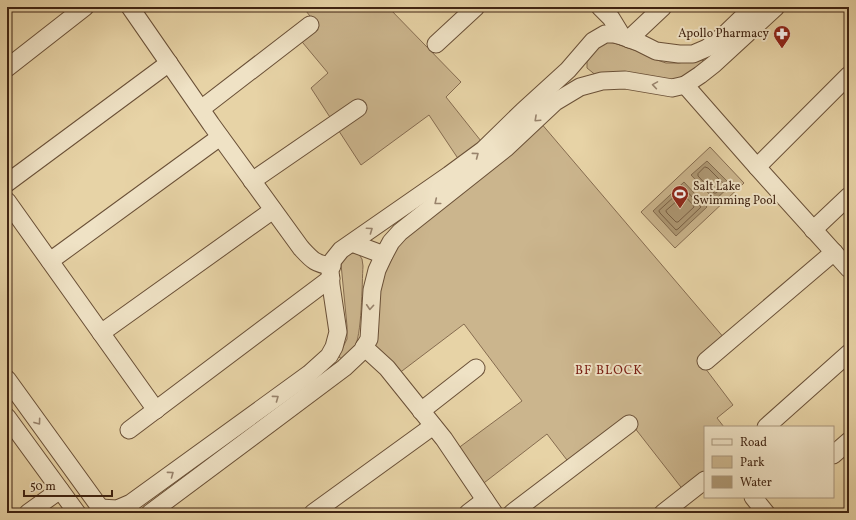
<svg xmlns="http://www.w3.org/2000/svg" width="856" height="520" font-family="Vollkorn,serif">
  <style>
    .green { fill: #cbb58d; stroke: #866c50 }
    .water { fill: #ae9874; stroke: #826a4d }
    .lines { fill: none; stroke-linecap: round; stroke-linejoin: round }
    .shore { stroke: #775e43; stroke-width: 1 }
    .minor-casing { stroke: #6a5037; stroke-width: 19 }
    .minor { stroke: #efe2c5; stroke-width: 17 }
    .oneway { stroke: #98836c }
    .labels { text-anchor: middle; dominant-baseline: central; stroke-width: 4; stroke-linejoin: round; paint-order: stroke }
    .poi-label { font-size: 12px; fill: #402412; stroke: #efe2c5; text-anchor: end }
    .neighbourhood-label { font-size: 13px; letter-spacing: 1px; fill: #7a1f14; stroke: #efe2c5 }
  </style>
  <rect width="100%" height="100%" fill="#e7d3a6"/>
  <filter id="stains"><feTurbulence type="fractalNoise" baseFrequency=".005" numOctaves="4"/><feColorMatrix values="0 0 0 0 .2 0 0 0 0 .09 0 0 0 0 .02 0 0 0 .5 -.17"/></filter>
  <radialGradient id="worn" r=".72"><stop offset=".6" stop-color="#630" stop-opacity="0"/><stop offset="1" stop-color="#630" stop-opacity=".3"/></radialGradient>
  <g class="green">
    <path d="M303,7h85l73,75 -15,15 35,44 -22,19 -30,-45 -68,50 -50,-77 17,-15 -30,-36 18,-13z"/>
    <path d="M605,42l9,1 23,8 14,7 15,5h13l20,-4 5,2 -21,16 -12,4 -73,-4 -11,-9v-6l10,-16z"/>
    <path d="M540,122l185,217 -26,21 34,45 -16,13 7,9h-19v47l-21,17 -57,-73 -57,46 -23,-30 -67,52 -23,-37 65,-48 -58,-77 -66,50 -25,-21v-36l15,-61 14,-18z"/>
    <path d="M710,147l34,36 -69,65 -34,-36z"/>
    <path d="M352,253h6l4,6 1,7c-1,16 -1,72 -9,82 -3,4 -8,8 -12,11l-3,-2 1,-5 3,-5 4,-8v-13l-6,-62 4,-7z"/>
  </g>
  <g class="water">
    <path d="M707,161l24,24 -16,15 -24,-25z"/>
    <path d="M684,182l23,25 -31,29 -23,-25z"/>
  </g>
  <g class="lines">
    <g class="shore">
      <path d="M705,167l3,1 16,16v2l-8,7h-2l-16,-17v-2z"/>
      <path d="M683,189h2l16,18 -23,22 -2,1 -16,-17 -1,-2z"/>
      <path d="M683,196h2l8,9 1,2 -16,15h-2l-9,-9 -1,-2z"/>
    </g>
    <defs>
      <g id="minor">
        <path d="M130,7l81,117 90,124c11,12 14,16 31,18"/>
        <path d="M600,7l11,11 11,18"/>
        <path d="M629,39l34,-32"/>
        <path d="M436,44l40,-37"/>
        <path d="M7,68l78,-61"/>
        <path d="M685,85l72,82 92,102"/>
        <path d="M201,109l109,-84"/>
        <path d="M757,167l92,-92"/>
        <path d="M252,181l106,-73"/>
        <path d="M7,183l162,-120"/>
        <path d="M7,201l149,209"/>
        <path d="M813,230l36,-34"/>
        <path d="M352,243l32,12"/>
        <path d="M50,261l170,-124"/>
        <path d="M101,333l172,-123"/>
        <path d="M364,347l23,21 57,71 50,74"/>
        <path d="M706,361l128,-109"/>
        <path d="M7,379l97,134"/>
        <path d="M421,411l55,-43"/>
        <path d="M7,417l70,96"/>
        <path d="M766,427l83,-74"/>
        <path d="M129,430l202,-152"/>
        <path d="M833,455l16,-14"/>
        <path d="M753,497l13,16"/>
        <path d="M100,508l17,1 14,-6 178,-129 20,-18 5,-9 4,-15 -7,-47 -1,-15 3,-10 8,-10 108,-75 34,-25 40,-39 45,-41 25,-29 12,-7h9l8,2 16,6 18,9 23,3h14l14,-6 17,-13 29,-28"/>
        <path d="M28,513l32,-23"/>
        <path d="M150,513l194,-145 18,-17 7,-12 3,-49 5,-20 7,-15 7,-13 9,-10 106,-84 49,-46 25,-15 22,-6 23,-1 47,8 13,-3 15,-10 14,-11 62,-57"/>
        <path d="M313,513l120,-87"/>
        <path d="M468,513l17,-13"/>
        <path d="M512,513l117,-89"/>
        <path d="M663,513l42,-33"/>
      </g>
    </defs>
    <use href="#minor" class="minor-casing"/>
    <use href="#minor" class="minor"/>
  </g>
  <defs><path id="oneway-chevron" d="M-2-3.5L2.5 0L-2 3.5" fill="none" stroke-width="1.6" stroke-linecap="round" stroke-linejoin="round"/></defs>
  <g class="oneway">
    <use href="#oneway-chevron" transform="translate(655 85) rotate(-171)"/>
    <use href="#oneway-chevron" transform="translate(537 119) rotate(137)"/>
    <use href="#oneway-chevron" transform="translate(476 155) rotate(-37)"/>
    <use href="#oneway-chevron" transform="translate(437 202) rotate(141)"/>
    <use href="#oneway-chevron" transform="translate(370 230) rotate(-35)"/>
    <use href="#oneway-chevron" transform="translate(370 307) rotate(94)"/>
    <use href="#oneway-chevron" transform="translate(276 398) rotate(-36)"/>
    <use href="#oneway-chevron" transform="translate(38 422) rotate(54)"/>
    <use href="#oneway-chevron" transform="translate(171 474) rotate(-36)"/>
  </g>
  <defs>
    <symbol id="pharmacy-pin" viewBox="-11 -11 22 30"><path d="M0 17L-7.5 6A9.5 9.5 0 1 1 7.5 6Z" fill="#8f2418" stroke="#efe2c5"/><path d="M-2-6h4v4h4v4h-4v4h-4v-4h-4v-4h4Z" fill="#fff"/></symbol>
    <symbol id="stadium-pin" viewBox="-11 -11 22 30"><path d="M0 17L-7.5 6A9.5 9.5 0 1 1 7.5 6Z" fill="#8f2418" stroke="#efe2c5"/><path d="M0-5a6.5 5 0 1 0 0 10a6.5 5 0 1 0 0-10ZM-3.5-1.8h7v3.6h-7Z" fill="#fff"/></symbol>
  </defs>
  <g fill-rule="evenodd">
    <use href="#pharmacy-pin" x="772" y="24" width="20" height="27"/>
    <use href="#stadium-pin" x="670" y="184" width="20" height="27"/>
  </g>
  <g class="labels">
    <g class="poi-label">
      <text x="769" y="34">Apollo Pharmacy</text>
      <text x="693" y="187" text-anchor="start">Salt Lake<tspan x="693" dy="14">Swimming Pool</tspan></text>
    </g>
    <g class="neighbourhood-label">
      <text x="609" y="371">BF BLOCK</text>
    </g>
  </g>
  <rect width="856" height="520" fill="none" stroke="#e7d3a6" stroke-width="24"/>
  <rect x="8" y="8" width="840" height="504" fill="none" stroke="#402412" stroke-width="2"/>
  <rect x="12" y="12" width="832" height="496" fill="none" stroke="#402412"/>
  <rect x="704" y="426" width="130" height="72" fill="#efe2c5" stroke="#a9967d"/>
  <rect x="712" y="439" width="20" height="6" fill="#efe2c5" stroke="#a9967d"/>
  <text x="740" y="446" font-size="12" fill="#402412">Road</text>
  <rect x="712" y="456" width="20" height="12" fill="#cbb58d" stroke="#a9967d"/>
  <text x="740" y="466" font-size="12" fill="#402412">Park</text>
  <rect x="712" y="476" width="20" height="12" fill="#ae9874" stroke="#a9967d"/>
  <text x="740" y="486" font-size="12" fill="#402412">Water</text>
  <path d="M24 490v6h88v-6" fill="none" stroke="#402412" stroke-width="2"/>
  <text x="30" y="490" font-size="12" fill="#402412" stroke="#efe2c5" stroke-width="3" paint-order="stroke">50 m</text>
  <rect width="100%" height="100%" filter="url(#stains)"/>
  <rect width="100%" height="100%" fill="url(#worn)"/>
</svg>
